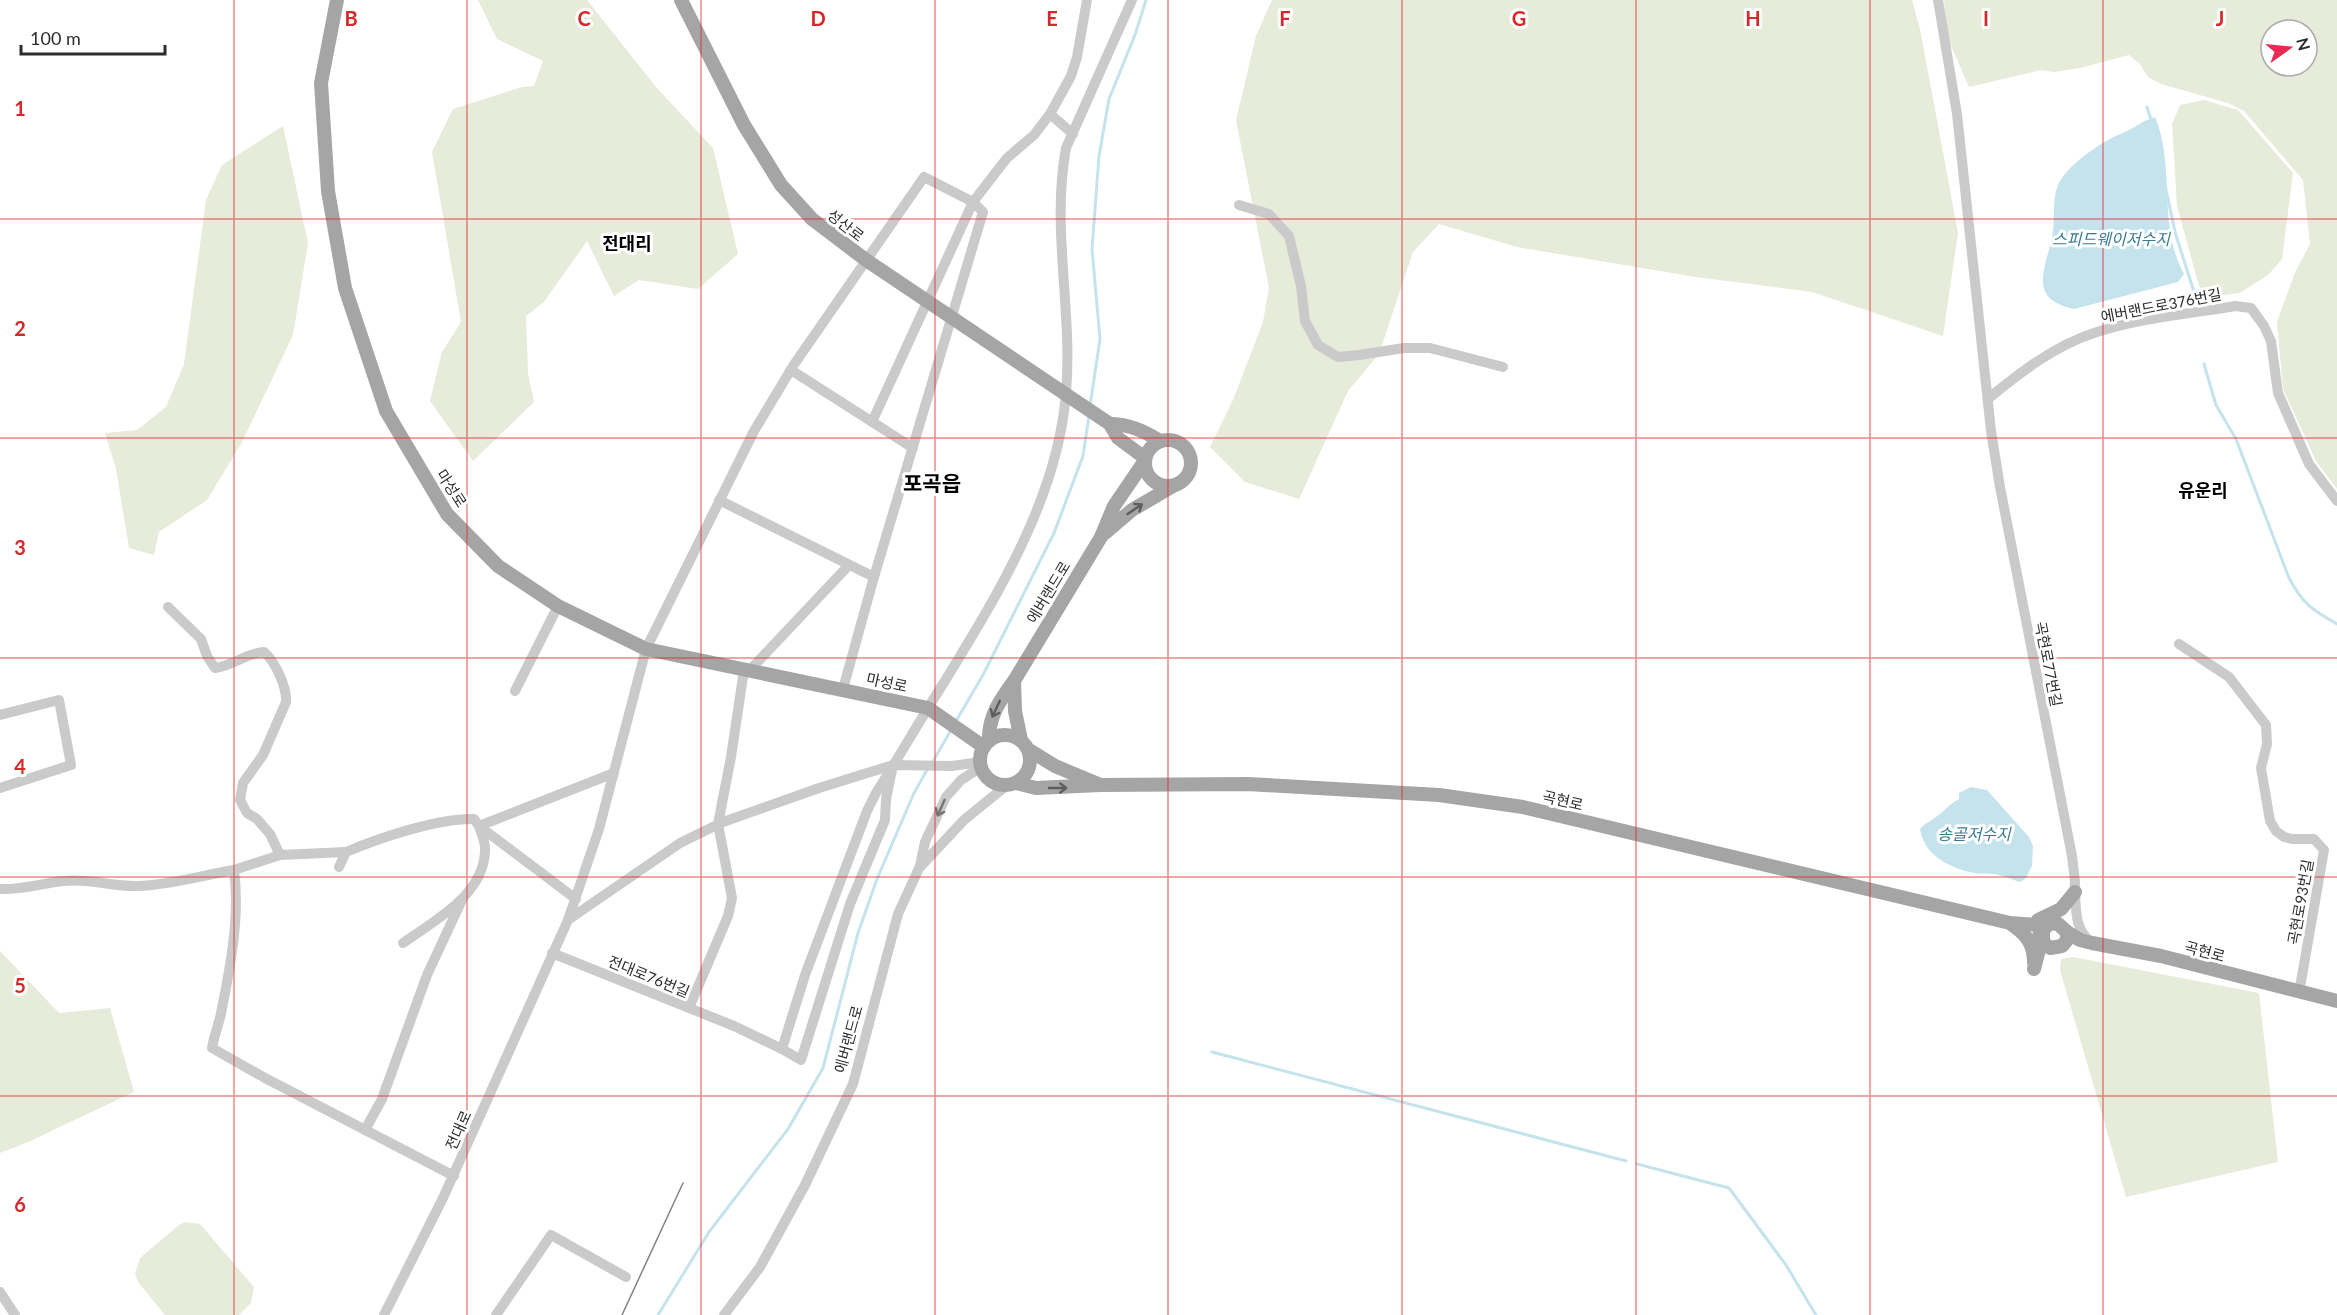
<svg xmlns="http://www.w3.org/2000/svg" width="2337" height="1315" font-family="Lato,'Noto Sans KR',sans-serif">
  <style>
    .green { fill: #e6ebda; fill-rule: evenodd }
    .water { fill: #c5e3ec }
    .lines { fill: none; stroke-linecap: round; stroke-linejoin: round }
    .stream { stroke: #c5e3ec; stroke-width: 3 }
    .minor { stroke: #cacaca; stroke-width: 10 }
    .major { stroke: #a5a5a5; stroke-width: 14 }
    .tram { stroke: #828282; stroke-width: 1.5 }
    .oneway { stroke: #5d5d5d }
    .oneway2 { stroke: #747474 }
    .grid { fill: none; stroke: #d62828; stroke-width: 1.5; stroke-opacity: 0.55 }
    .labels { text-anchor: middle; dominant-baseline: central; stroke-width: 6; stroke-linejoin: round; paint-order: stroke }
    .street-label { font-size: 15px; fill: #2d2d2d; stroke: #fff }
    .water-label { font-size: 16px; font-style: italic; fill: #397c91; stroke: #fff }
    .quarter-label { font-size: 18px; font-weight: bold; fill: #000; stroke: #fff }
    .district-label { font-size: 21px; font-weight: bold; fill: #000; stroke: #fff }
    .grid-label { font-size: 20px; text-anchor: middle; font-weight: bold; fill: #d62828; stroke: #fff; stroke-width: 6; stroke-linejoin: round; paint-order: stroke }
  </style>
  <rect width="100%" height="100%" fill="#fff"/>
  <g class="green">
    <path d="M478,0h109l69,87 57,61 25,106 -40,35 -59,-9 -25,16 -27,-55 -43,61 -18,14 2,57 6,29 -61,59 -43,-60 12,-49 19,-30 -29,-170 21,-43 69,-22 12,-1 9,-25 -46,-22z"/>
    <path d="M1272,0h640l8,29 38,204 -15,103 -131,-44 -116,-15 -179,-30 -78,-23 -26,28 -34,102 -31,37 -49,108 -54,-17 -35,-35 23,-47 30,-78 6,-34 -33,-168 20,-84z"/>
    <path d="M1944,0h393v489l-21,-28 -33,-72 -6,-67 17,-47 16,-31 -7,-64 -59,-69 -16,-8 -67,-19 -13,-7 -8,-13 -11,-9 -49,13 -26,4 -13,-2 -72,17 -21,-48zM2271,30h36v36h-36z"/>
    <path d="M2204,100l34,10 55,63 -11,86 -14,16 -28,18 -33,4 -8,-11 -22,-80 -5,-82 8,-19z"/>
    <path d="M283,126l25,117 -15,92 -52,109 -34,56 -48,32 -5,23 -25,-7 -13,-79 -11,-36 32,-3 29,-23 18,-43 22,-164 16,-35z"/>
    <path d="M0,951l59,62 51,-5 24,84 -106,50 -28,11z"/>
    <path d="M2073,957l186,36 19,169 -152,35 -66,-227 1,-11z"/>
    <path d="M185,1222l15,2 54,63 -3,16 -12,12h-74l-27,-33 -3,-8 5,-16 39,-33z"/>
  </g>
  <g class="water">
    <path d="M2155,117c21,50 2,108 29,157l-6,8 -104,27c-51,-11 -25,-45 -21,-78 2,-15 -1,-32 5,-46 9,-19 34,-36 52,-46 6,-4 14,-6 21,-10 9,-5 14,-9 24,-12z"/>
    <path d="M1971,787l16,3 42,47 4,9 -1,20 -6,12 -6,4c-9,-3 -18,-7 -27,-8 -7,-1 -13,0 -19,-1 -25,-5 -50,-18 -54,-44 5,-6 9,-7 16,-12 9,-6 12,-12 23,-18v-6z"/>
  </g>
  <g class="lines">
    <g class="stream">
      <path d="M2147,107l4,13"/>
      <path d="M2165,185l10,47 19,60"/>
      <path d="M2204,364l12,41 20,34 53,139c14,26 22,31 48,46"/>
      <path d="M1090,406l10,-67 -8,-90 7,-93 10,-57 26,-64 11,-35"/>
      <path d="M956,721l27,-46 71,-142 29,-77 6,-40"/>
      <path d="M932,763l19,-33"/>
      <path d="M1212,1052l414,109"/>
      <path d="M1637,1164l92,24 57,77 30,50"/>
      <path d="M658,1315l51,-83 79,-103 35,-61 35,-135 19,-54 37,-86 14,-25"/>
    </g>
    <g class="minor">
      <path d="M1938,0l19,114 34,317 9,56 72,369 3,26 -1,15"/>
      <path d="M1050,114l23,20"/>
      <path d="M1239,205l30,9 20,22 12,50 4,35 13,24 20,12 21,-2 45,-7h26l73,19"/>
      <path d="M791,370l122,78"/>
      <path d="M1989,398c32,-26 65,-52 105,-65 45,-15 95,-19 141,-27l16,2 13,18 7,15 7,52 31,71 28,37"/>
      <path d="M872,422l101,-220 34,-44 27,-23 16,-21 21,-38 6,-19 10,-57"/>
      <path d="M719,500l155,77 -31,112"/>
      <path d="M168,607l33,32 6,17 8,12c18,-2 31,-15 49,-16 11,9 23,35 22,50l-23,53 -20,28 -3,17 7,13 10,6 13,15 10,21 66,-3"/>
      <path d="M2179,644l50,33 37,48 1,19 -6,24 9,53 6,10 8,6 8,2h22l10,11 -25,143"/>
      <path d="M749,671l100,-106"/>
      <path d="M515,691l43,-85"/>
      <path d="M0,715l59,-15 12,65 -71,23"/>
      <path d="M893,765l-7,34 -1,21 -35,84 -49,156 -19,-11 23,-74 62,-164 9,-18c23,-36 44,-73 67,-109 54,-88 115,-186 123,-291 7,-82 -15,-164 0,-245l66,-148"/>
      <path d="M280,855l-46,15c6,44 -3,94 -12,138 -2,14 -8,27 -10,40l53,30 189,98"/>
      <path d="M921,866l43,-46 43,-35"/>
      <path d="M339,867l7,-15c33,-14 92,-34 128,-33l5,7 97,73"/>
      <path d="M0,889c23,1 42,-6 64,-8 25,-3 49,6 74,5 32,-1 65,-11 96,-16"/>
      <path d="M2075,892c1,20 0,38 17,51"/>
      <path d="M568,920l112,-77 43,-21 96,-34 74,-23 59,1 28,-4"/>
      <path d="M403,943c32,-23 83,-49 82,-95 0,-7 -4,-15 -6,-22l135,-53"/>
      <path d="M552,953l182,73 48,23"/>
      <path d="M689,1008l39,-92 4,-18 -14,-74 13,-67 13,-87"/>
      <path d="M365,1130l17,-31 45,-124 35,-75"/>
      <path d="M0,1292l15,23"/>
      <path d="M384,1315l59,-117 125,-278 31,-91 47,-180 108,-218 39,-65 131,-189 49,25 10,10 -109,365"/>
      <path d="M496,1315l55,-80 75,42"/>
      <path d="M724,1315l36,-48 45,-82 48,-101 45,-170 22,-48 5,-24 21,-45 15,-17 20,-13"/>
    </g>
    <g class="major">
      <path d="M337,0l-16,83 7,108 17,97 41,123 61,103 51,52 60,40 88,43 282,59 56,39"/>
      <path d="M681,0l63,125 37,60 31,34 54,41 244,164 8,14 27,20"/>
      <path d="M1110,424c19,0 34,7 50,17"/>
      <circle cx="1168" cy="463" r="23"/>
      <path d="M1105,533l27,-23 41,-24"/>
      <path d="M1014,681l1,30 6,29"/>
      <circle cx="1005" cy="760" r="25"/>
      <path d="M989,741c-1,-24 11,-41 25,-60l87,-144 13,-31 30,-44"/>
      <path d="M1029,750l26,16 43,18"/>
      <path d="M1016,783l20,5 64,-3 148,-1 191,11 84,12 487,116 28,2 19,-2 10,9v8l-5,6 -12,2 -7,-6v-12l6,-6"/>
      <path d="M2038,920l23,-11 14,-17"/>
      <path d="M2011,924c15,10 23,20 23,38"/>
      <path d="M2067,932l13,8 12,3 69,13 176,45"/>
      <path d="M2034,969l8,-31 -3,-2"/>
    </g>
    <path class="tram" d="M622,1315l61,-132"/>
  </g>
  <defs><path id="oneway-shaft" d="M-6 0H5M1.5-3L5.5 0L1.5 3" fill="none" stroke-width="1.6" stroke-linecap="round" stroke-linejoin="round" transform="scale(1.5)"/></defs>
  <g class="oneway">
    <use href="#oneway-shaft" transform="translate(1135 509) rotate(-34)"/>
    <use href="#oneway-shaft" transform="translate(996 709) rotate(115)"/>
    <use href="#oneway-shaft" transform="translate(1058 788)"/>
  </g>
  <use class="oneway2" href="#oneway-shaft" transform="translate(941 808) rotate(114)"/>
  <path class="grid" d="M234,0v1315M467,0v1315M701,0v1315M935,0v1315M1168,0v1315M1402,0v1315M1636,0v1315M1870,0v1315M2103,0v1315M0,219h2337M0,438h2337M0,658h2337M0,877h2337M0,1096h2337"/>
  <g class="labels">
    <g class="street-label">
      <text transform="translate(846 225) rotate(38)">성산로</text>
      <text transform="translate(2161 305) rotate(-11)">에버랜드로376번길</text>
      <text transform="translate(452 488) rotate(57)">마성로</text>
      <text transform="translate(1048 592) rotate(-59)">에버랜드로</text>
      <text transform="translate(2049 664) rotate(79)">곡현로77번길</text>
      <text transform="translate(887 682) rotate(12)">마성로</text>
      <text transform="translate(1563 800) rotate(13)">곡현로</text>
      <text transform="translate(2300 902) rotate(-80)">곡현로93번길</text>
      <text transform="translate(2205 951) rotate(15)">곡현로</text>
      <text transform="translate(649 976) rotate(22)">전대로76번길</text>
      <text transform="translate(848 1039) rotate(-75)">에버랜드로</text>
      <text transform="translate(458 1130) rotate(-66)">전대로</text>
    </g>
    <g class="water-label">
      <text x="2111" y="238">스피드웨이저수지</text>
      <text x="1974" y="833">송골저수지</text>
    </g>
    <g class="quarter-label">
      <text x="627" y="243">전대리</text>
      <text x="2203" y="490">유운리</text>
    </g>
    <g class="district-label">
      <text x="932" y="482">포곡읍</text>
    </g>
  </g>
  <g class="grid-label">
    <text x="351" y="26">B</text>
    <text x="584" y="26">C</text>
    <text x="818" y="26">D</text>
    <text x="1052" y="26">E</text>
    <text x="1285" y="26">F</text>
    <text x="1519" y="26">G</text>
    <text x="1753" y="26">H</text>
    <text x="1986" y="26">I</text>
    <text x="2220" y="26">J</text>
    <text x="20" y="116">1</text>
    <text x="20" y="336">2</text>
    <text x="20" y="555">3</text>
    <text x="20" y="774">4</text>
    <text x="20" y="993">5</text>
    <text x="20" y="1212">6</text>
  </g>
  <g transform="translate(2289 48) rotate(75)"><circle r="28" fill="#ffffff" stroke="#ababab" stroke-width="1.5"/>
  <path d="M0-4.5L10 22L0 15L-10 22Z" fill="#e92a55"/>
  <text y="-9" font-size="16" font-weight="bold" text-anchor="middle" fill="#2d2d2d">N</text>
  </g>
  <path d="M21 45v9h144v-9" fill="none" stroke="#2d2d2d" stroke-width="3"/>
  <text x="30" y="45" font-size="18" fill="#2d2d2d" stroke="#ffffff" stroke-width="4.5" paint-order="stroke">100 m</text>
</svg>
